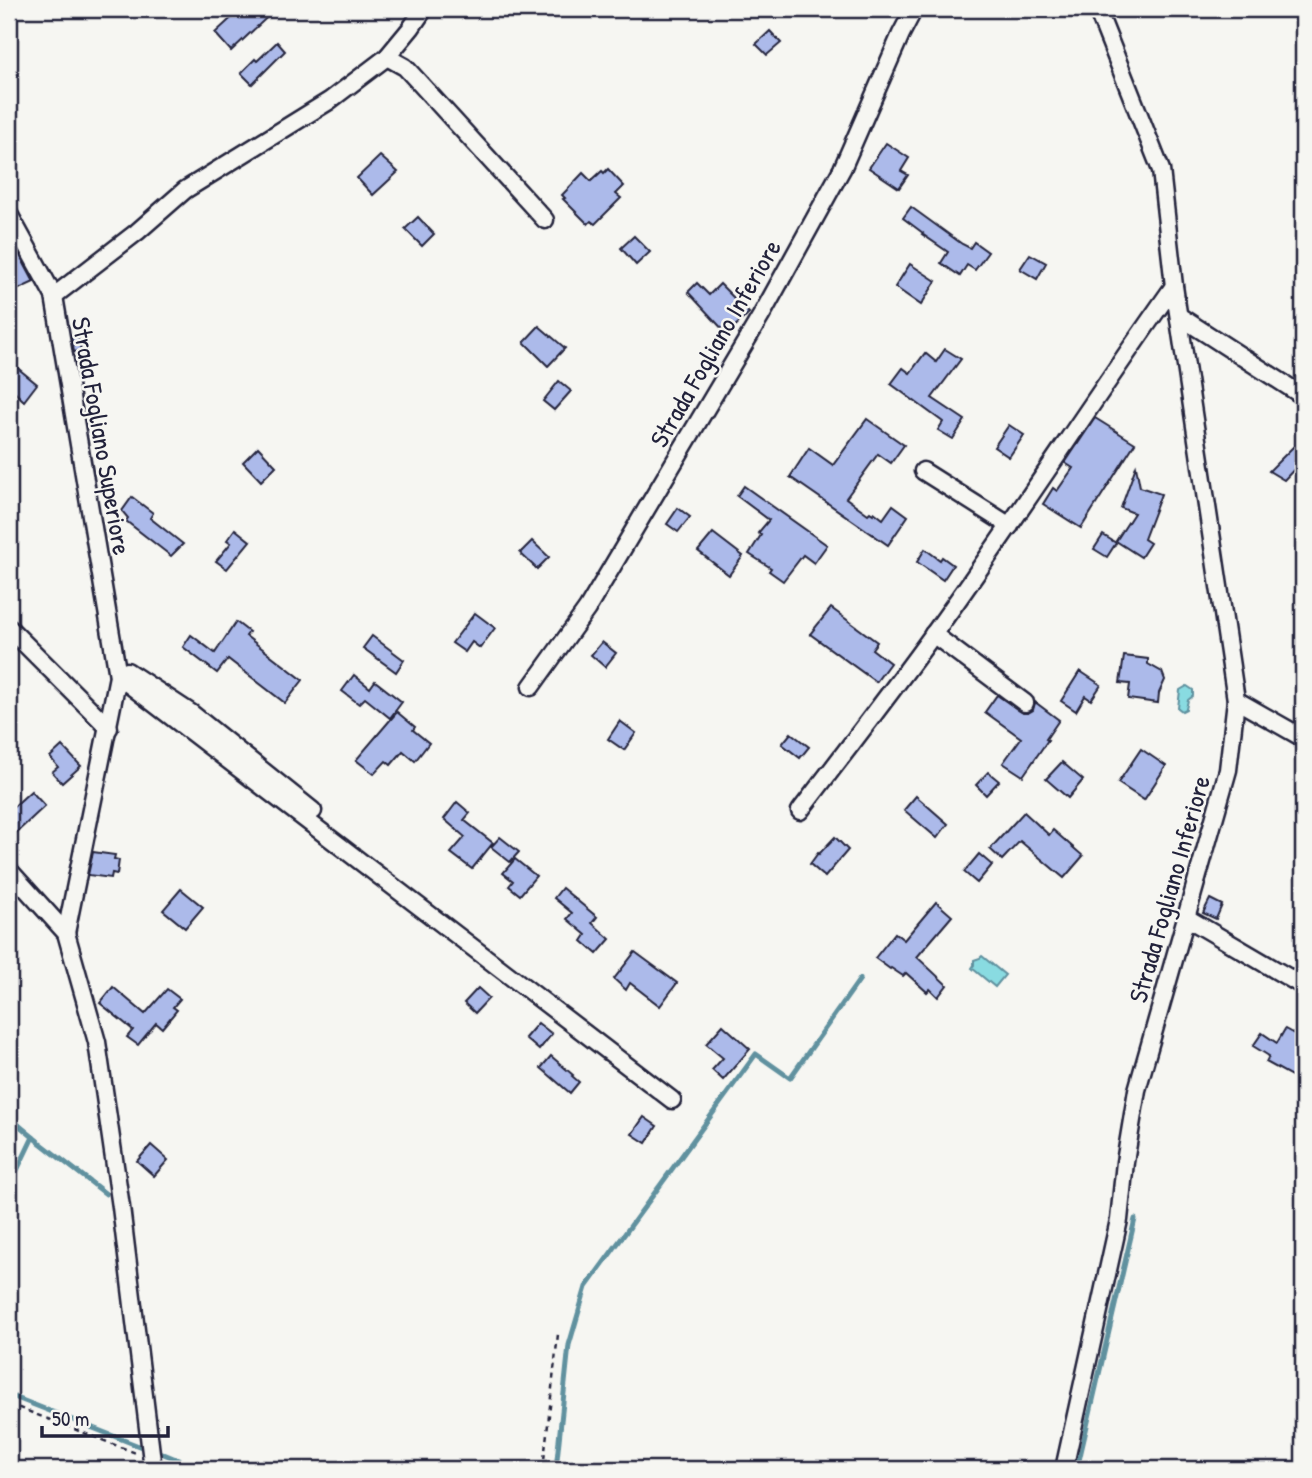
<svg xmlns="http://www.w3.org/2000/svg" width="1312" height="1478" font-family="'Patrick Hand',sans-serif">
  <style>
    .water { fill: #89dbe1; stroke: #60919f; stroke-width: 2 }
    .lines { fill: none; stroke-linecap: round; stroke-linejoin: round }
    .stream { stroke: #60919f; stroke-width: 5 }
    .building { fill: #acbaea; stroke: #22223b; stroke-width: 2 }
    .minor-casing { stroke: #22223b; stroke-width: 21 }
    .path { stroke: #22223b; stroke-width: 2.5; stroke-dasharray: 5 5; stroke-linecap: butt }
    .minor { stroke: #f6f6f2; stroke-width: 16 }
    .labels { text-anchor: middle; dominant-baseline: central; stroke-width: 5; stroke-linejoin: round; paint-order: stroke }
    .street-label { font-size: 26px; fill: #22223b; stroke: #f6f6f2 }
  </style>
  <rect width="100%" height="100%" fill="#f6f6f2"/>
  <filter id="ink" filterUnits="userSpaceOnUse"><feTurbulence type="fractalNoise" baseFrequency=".0143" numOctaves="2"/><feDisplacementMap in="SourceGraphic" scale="14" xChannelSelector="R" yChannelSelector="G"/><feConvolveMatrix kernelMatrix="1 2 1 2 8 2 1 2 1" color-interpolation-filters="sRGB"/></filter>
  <g filter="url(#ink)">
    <g class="water">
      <path d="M1187,686l6,4v6l-5,4 -2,9 -4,2 -4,-3 2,-18z"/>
      <path d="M982,956l23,19 -10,12 -23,-19 2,-3v-5l6,-2z"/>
    </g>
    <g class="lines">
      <g class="stream">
        <path d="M9,1117l30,25 67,52"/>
        <path d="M9,1187l24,-50"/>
        <path d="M9,1395l135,53"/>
        <path d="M159,1452l41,17"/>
        <path d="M556,1469l13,-124 17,-58 170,-233 34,24 70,-99"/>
        <path d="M1077,1469l58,-250"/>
      </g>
    </g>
    <g class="building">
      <path d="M241,9h35l-45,42 -16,-18z"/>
      <path d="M770,31l11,12 -14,12 -11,-11z"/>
      <path d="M277,42l8,9 -33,33 -11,-11 14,-14 2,2z"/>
      <path d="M886,143l23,15 -8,13 7,4 -9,13 -30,-20z"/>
      <path d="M380,156l18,16 -25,23 -16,-17z"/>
      <path d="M608,169l16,17 -8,8 5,4 -26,26 -4,-3 -3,3 -25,-25 2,-1 -3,-3 21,-22 8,8 11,-10 2,2z"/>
      <path d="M911,207l51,37 8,4 4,-6 14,10 -13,18 -8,-5 -7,11 -19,-13 7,-11 -26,-18 1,-1 -20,-15z"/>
      <path d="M418,217l16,17 -12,12 -17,-17z"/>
      <path d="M9,235l25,47 -17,8 -8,-17z"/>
      <path d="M634,236l16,16 -14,13 -15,-17z"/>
      <path d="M1030,254l16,9 -9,16 -17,-10z"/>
      <path d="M910,264l26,17 -15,24 -26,-18z"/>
      <path d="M697,283l12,12 11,-11 29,29 -22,21 -39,-42z"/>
      <path d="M539,326l26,22 -17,18 -24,-24z"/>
      <path d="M78,335l3,16 -7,1 -3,-16z"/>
      <path d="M945,349l16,10 -29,39 33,22 -12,19 -15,-9 5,-8 -52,-38 12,-16 7,5 15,-20 11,9z"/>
      <path d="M9,361l28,23 -13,17 -15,-14z"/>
      <path d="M559,381l12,10 -17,19 -11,-9z"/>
      <path d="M1095,418l40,25 -54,85 -38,-24 10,-16 4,3 16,-23 -8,-5z"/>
      <path d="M867,419l37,26 -13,18 -13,-9 -32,44 22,16 2,-2 3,2 1,-2 9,7 10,-14 15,11 -20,29 -98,-68 19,-29 24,17z"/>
      <path d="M1009,425l15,10 -15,22 -15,-10z"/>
      <path d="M1303,437v23l-19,20 -15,-9z"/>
      <path d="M258,447l18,19 -15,15 -18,-19z"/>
      <path d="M1136,466l4,21 21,7 -17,45 6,4 -9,14 -25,-16 18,-28 -13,-5z"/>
      <path d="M744,486l83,59 -13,18 -11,-8 -20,26 -14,-10 2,-3 -22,-14 12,-19 -3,-2 11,-13 -32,-24z"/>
      <path d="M132,497l21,16 -3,5 33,26 -12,12 -45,-35 2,-3 -6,-7z"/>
      <path d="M678,508l12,9 -12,15 -11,-8z"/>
      <path d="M235,529l15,12 -23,28 -11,-8 15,-18 -4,-3z"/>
      <path d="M713,533l30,23 -14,19 -31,-24z"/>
      <path d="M1103,535l13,8 -9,14 -13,-8z"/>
      <path d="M532,541l17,16 -12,12 -17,-16z"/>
      <path d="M925,549l15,11 2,-3 11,8 -10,15 -26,-18z"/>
      <path d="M831,608l46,34 -5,7 18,14 -14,19 -66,-48z"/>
      <path d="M475,613l20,15 -15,20 -8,-6 -7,10 -13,-9z"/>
      <path d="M236,622l13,10 -3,4 57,44 -18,23 -57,-44 -11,14 -34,-26 8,-12 24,18z"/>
      <path d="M372,636l32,24 -8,12 -33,-24z"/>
      <path d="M602,642l14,11 -11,14 -14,-12z"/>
      <path d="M1124,656l24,3v5l14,8 3,8 -6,13 -1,10 -30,-4 2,-15 -10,-1z"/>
      <path d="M1080,671l21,14 -10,15 -6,-4 -9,15 -15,-10z"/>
      <path d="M354,675l16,13 5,-7 27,21 -12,16 -25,-20 -6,6 -17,-13z"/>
      <path d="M997,695l26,18h5l5,-3 2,-8 24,18 -13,19 2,1 -25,36 -20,-13 18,-25 -36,-26z"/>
      <path d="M397,712l18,15 -2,3 16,13 -14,18 -12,-10 -12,14 -5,-4 -12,13 -18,-14z"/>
      <path d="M620,721l16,12 -12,17 -16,-11z"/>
      <path d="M791,733l18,14 -9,11 -18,-14z"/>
      <path d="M62,746l19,20 -19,17 -10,-11 6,-5 -8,-10z"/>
      <path d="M1141,749l25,17 -22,34 -26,-17z"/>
      <path d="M1062,762l21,18 -15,18 -22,-19z"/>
      <path d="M988,772l11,9 -13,14 -10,-10z"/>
      <path d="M31,791l14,15 -29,27 -7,-8v-14z"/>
      <path d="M916,796l32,28 -11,14 -33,-28z"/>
      <path d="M457,802l13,11 -6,7 29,23 -21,26 -21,-16 14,-16 -21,-18z"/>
      <path d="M1024,812l25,23 4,-5 30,26 -19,22 -44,-37 -18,19 -12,-11z"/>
      <path d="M500,837l19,15 -9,10 -19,-15z"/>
      <path d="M835,837l13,13 -23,27 -15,-13 8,-11 1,1z"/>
      <path d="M93,852l22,3 -1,4 5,1 -2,14 -5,-1 -1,5 -23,-3z"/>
      <path d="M979,854l13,11 -15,18 -13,-11z"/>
      <path d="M515,859l21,17 -16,19 -11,-9 4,-5 -10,-8z"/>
      <path d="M562,888l35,29 -5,6 18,16 -13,15 -15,-13 4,-6 -19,-16 5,-6 -18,-15z"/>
      <path d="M181,889l22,18 -18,21 -22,-18z"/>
      <path d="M1210,899l12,6 -6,14 -13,-6z"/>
      <path d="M936,902l16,14 -35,41 30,28 -9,12 -8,-8 -3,3 -21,-19 -3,3 -12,-8 -1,1 -15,-11 20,-25 9,7z"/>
      <path d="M635,952l42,31 -17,23 -30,-23 -4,7 -12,-11z"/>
      <path d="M113,987l32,27 22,-25 13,10 -7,8 4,3 -15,18 -6,-5 -18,22 -11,-8 6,-7 -33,-27z"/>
      <path d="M478,988l11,10 -14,15 -11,-10z"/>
      <path d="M538,1023l14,11 -13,16 -14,-12z"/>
      <path d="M723,1025l27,24 -27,31 -11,-10 11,-12 -17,-14z"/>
      <path d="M1285,1029l18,10v25l-8,14 -29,-16 3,-6 -16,-10 9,-13 15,10z"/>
      <path d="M551,1056l22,19 -1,1 7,6 -9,11 -29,-25z"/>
      <path d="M644,1117l13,9 -11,17 -14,-9z"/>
      <path d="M151,1145l17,15 -14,16 -17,-15z"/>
    </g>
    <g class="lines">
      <defs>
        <g id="minor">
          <path d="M387,57l18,10 140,153"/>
          <path d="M9,214l45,82 64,380"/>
          <path d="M54,296l83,-64 48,-42 144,-89 58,-44 24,-29 13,-19"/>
          <path d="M1179,316l124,80"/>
          <path d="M923,471l87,55"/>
          <path d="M9,628l100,100"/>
          <path d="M933,634l92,69"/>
          <path d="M127,671l64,42 122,98"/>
          <path d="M531,687l56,-78 174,-293 81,-147 59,-135 13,-25"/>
          <path d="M1236,700l67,38"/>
          <path d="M800,811c45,-59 91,-118 135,-179 82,-114 158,-232 239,-346"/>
          <path d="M9,870l57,63 31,109 24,165 32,262"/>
          <path d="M1187,918l116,68"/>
          <path d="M66,933l52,-257 554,424"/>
          <path d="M1064,1469l55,-249 6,-58 12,-72 91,-320 8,-70 -62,-414 -13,-116 -64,-161"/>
        </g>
      </defs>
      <use href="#minor" class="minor-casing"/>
      <g class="path">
        <path d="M9,1404l127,49"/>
        <path d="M543,1469l15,-135"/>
      </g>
      <use href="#minor" class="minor"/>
    </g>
  </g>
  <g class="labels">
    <g class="street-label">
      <text transform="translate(715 343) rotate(-60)">Strada Fogliano Inferiore</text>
      <text transform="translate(102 436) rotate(80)">Strada Fogliano Superiore</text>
      <text transform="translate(1169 889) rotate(-74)">Strada Fogliano Inferiore</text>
    </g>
  </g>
  <rect width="1312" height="1478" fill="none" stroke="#f6f6f2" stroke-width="35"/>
  <rect x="18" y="18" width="1277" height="1443" fill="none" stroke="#22223b" stroke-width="2.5" filter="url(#ink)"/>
  <path d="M42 1426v10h126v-10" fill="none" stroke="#22223b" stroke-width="3.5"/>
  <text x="52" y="1426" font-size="21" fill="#22223b" stroke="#f6f6f2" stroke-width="5" paint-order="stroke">50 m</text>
</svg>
